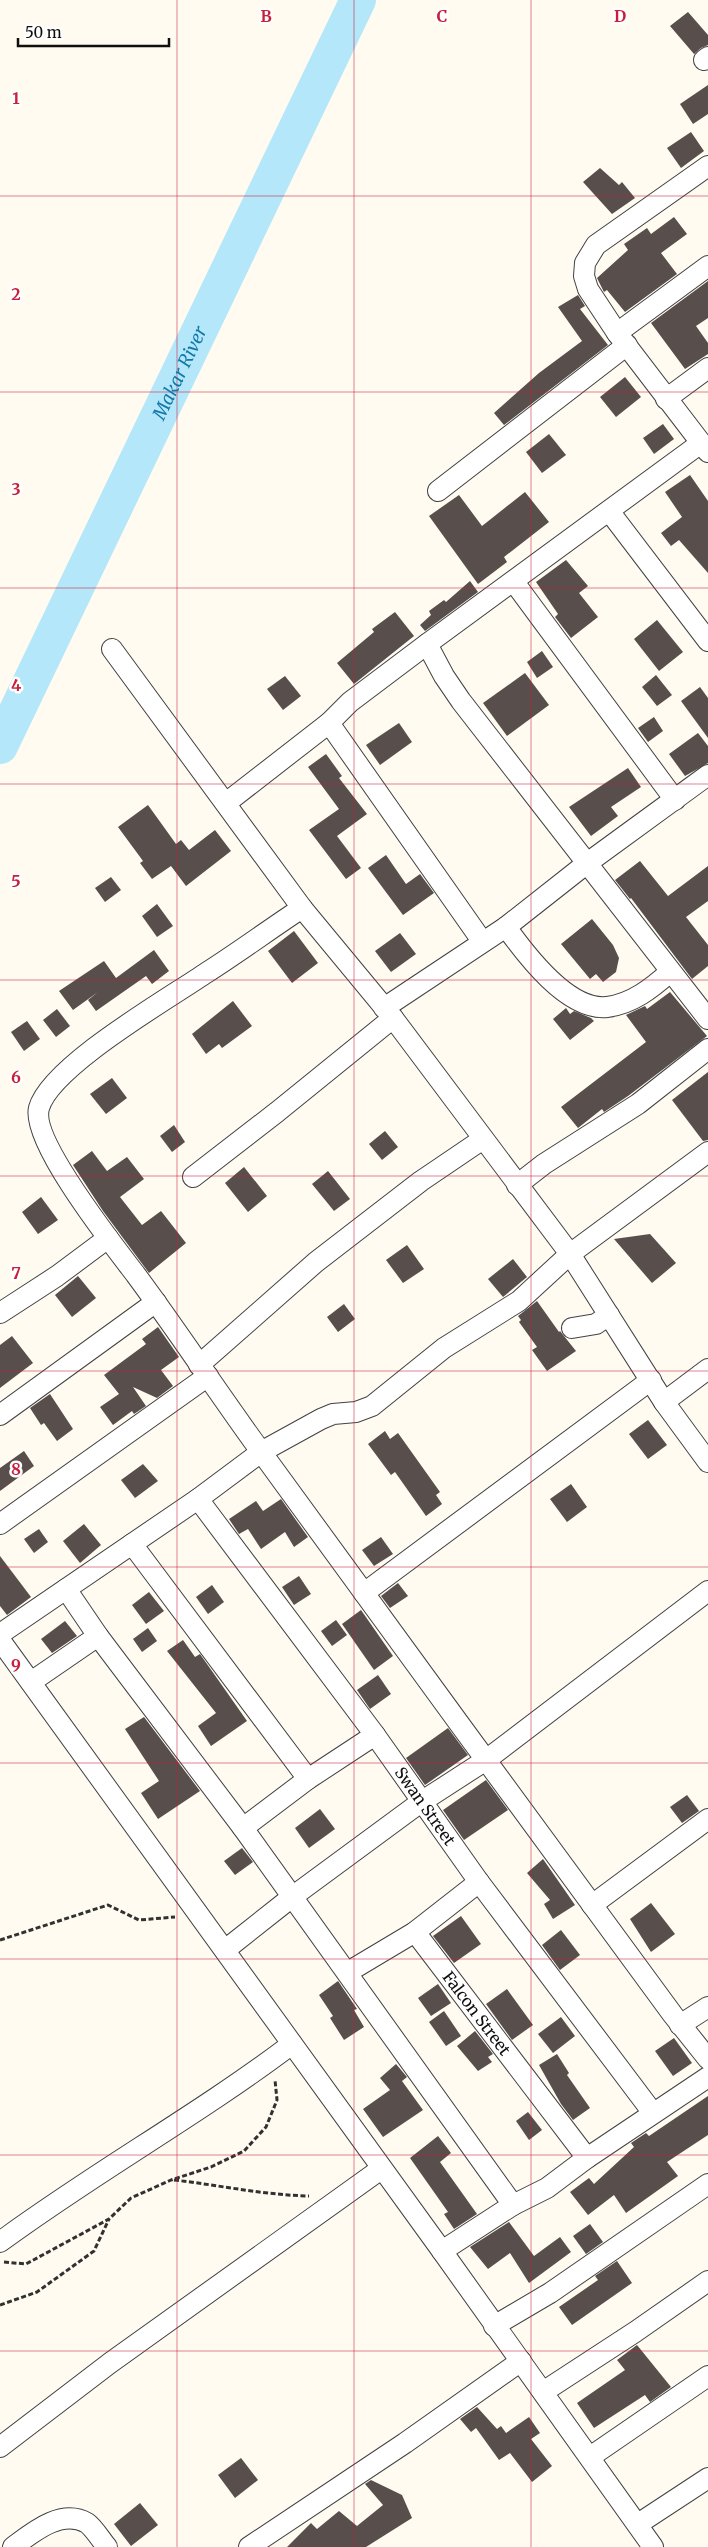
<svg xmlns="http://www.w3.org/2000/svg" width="708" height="2547" font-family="Merriweather,serif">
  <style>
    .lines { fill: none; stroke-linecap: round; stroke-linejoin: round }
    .river { stroke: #b3e7f9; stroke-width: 36 }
    .building { fill: #584e4b }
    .street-casing { stroke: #424242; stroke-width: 22 }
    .path { stroke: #313131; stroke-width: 3; stroke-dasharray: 5 2.5; stroke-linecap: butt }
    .street { stroke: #fff; stroke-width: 20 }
    .grid { fill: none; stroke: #c71f3c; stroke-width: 1; stroke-opacity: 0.55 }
    .labels { text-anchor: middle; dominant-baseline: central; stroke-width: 5; stroke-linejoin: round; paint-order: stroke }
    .street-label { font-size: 16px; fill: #0f0f0f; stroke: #fff }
    .water-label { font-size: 18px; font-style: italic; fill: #1178a8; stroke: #fff }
    .grid-label { font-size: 16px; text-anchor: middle; font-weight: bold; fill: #c71f3c; stroke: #fff; stroke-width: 5; stroke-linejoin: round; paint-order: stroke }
  </style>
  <rect width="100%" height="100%" fill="#fffbf1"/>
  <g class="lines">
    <path class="river" id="s1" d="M0,746l358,-746"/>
  </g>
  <g class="building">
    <path d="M688,12l20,23v10l-7,3 -7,6 -24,-28z"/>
    <path d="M708,85v29l-15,10 -13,-20z"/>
    <path d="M691,132l13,19 -23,17 -14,-20z"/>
    <path d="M600,168l19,17 3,-3 13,16 -23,16 -29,-32z"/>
    <path d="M674,217l13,17 -26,19 16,21 -52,38 -18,-22 -3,2 -7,-14 31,-28 -4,-6 23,-16 4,6z"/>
    <path d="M708,281v37l-12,8 12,17v11l-23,15 -34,-46z"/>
    <path d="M578,295l7,11 -5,3 28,36 -104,80 -10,-12 45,-40 43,-32 -24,-34z"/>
    <path d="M625,377l16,20 -25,20 -16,-20z"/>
    <path d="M663,424l11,15 -20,15 -11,-16z"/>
    <path d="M549,434l17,21 -24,18 -16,-21z"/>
    <path d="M690,475l18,26v72l-29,-33 -8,6 -10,-13 21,-16 -17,-25z"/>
    <path d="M525,492l24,30 -45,35 3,5 -29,22 -49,-68 30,-21 23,31z"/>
    <path d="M566,560l22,26 -9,7 19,24 -27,21 -16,-21 3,-3 -22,-32z"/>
    <path d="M470,581l8,11 -53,39 -5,-6 11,-10 -2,-4 15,-11 2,2z"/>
    <path d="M395,612l19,24 -60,48 -17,-21 37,-31 -2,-3z"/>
    <path d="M657,620l26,32 -24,19 -25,-32z"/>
    <path d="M542,651l11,16 -16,11 -10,-16z"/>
    <path d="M525,673l24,32 -42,31 -24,-33z"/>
    <path d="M656,675l16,20 -15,11 -15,-19z"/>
    <path d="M285,676l16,20 -18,14 -16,-21z"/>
    <path d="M700,687l8,11v40l-27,-37z"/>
    <path d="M654,717l9,14 -15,11 -10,-14z"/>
    <path d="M399,723l13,19 -32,23 -14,-20z"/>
    <path d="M698,733l10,13v17l-23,13 -16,-22z"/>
    <path d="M326,754l16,22 -3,2 28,36 -30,22 24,32 -15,11 -37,-49 30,-21 -31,-42z"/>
    <path d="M628,768l13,19 -30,20 7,9 -27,20 -22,-29z"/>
    <path d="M148,805l28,39 5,-4 8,10 26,-20 16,21 -45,35 -15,-20 -19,13 -12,-16 3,-2 -25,-34z"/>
    <path d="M386,855l20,29 14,-10 14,19 -31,22 -35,-47z"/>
    <path d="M640,861l28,35 40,-30v35l-22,16 22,28v21l-16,13 -61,-81 -1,1 -15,-19z"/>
    <path d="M111,877l10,13 -16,12 -10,-14z"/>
    <path d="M157,904l16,22 -16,11 -15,-21z"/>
    <path d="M592,919l21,26 6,13 -3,14 -13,10 -7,-8 -6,5 -29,-35z"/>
    <path d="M294,931l24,32 -26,20 -24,-32z"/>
    <path d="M400,933l16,21 -25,18 -16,-21z"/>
    <path d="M154,950l15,21 -17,13 -6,-8 -50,35 -8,-11 10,-8 -25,18 -14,-19 45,-30 12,17z"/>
    <path d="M670,992l37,44 -79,60 -24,16 -2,-3 -24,19 -17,-21 85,-65 -20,-27 19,-9 2,3z"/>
    <path d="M233,1001l19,25 -30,22 -3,-4 -13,10 -14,-20z"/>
    <path d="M566,1008l4,6 4,-3 17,7 3,3 -24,19 -17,-21z"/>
    <path d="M57,1009l13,17 -14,11 -13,-17z"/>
    <path d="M27,1021l13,18 -16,12 -13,-19z"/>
    <path d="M708,1072v68l-5,1 -31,-41z"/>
    <path d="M112,1078l15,20 -21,16 -16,-20z"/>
    <path d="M174,1125l11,17 -13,10 -12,-16z"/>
    <path d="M385,1131l13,16 -16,13 -13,-16z"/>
    <path d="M92,1151l15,20 20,-14 17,22 -24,18 22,28 19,-14 25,32 -37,30 -46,-62 -30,-46z"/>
    <path d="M244,1167l23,29 -19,16 -23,-29z"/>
    <path d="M328,1171l22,28 -16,12 -22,-27z"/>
    <path d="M41,1197l17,23 -20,14 -16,-22z"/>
    <path d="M650,1234l26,29 -24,20 -38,-44z"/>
    <path d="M407,1245l17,24 -21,14 -17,-23z"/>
    <path d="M513,1259l14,18 -24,20 -15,-18z"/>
    <path d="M78,1276l18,22 -24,19 -17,-22z"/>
    <path d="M537,1301l22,31 1,-1 16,20 -29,20 -15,-21 5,-3 -18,-25 2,-2 -3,-4z"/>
    <path d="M344,1304l11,15 -17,13 -11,-15z"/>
    <path d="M158,1327l21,30 -18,13 12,16 -16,12 -24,-11 13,19 -12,8 -2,-3 -19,14 -13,-18 19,-13 -15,-19 42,-31 -4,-5z"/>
    <path d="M12,1336l21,27 -33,25v-43z"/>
    <path d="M50,1394l23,35 -16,12 -13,-18 -3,2 -11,-17z"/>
    <path d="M648,1420l19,25 -19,14 -19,-25z"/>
    <path d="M385,1431l5,8 8,-6 42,59 -4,3 6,9 -16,12 -31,-44 -4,3 -23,-31z"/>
    <path d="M24,1451l10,15 -34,25v-23z"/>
    <path d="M143,1464l15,17 -23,17 -14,-18z"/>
    <path d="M571,1484l16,23 -20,15 -17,-23z"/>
    <path d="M281,1499l27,38 -14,10 -9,-15 -24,17 -13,-20 -9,5 -10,-15 27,-18 7,10z"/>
    <path d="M84,1524l17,21 -21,18 -17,-22z"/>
    <path d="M39,1529l9,13 -14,11 -10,-14z"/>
    <path d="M381,1537l12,17 -19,12 -12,-16z"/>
    <path d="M0,1556l31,41 -24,18 -7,-9z"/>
    <path d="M299,1576l12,18 -17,11 -12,-18z"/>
    <path d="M398,1583l10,13 -18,12 -9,-12z"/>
    <path d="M212,1585l12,17 -16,12 -12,-17z"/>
    <path d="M149,1592l15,19 -18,13 -14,-19z"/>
    <path d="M361,1610l32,46 -19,14 -32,-46z"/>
    <path d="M336,1620l11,15 -15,11 -11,-15z"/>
    <path d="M65,1621l12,15 -25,17 -11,-14z"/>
    <path d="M148,1628l9,13 -15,11 -9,-13z"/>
    <path d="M183,1640l12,17 5,-3 47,67 -36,25 -13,-20 18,-13 -49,-62z"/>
    <path d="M378,1675l13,19 -21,15 -13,-19z"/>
    <path d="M144,1717l56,74 -42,28 -17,-26 18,-12 -34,-52z"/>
    <path d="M448,1728l20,27 -43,30 -19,-27z"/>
    <path d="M486,1780l22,30 -44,30 -21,-30z"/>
    <path d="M687,1795l12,16 -17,12 -12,-16z"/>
    <path d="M320,1809l15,20 -26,19 -14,-20z"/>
    <path d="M242,1848l11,14 -18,13 -11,-14z"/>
    <path d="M543,1859l32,46 -22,14 -9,-15 6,-4 -23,-27z"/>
    <path d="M651,1903l24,31 -24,18 -21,-33z"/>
    <path d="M461,1916l20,28 -27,19 -21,-27z"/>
    <path d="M561,1930l19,25 -20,15 -18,-25z"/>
    <path d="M338,1981l19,28 -3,1 10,17 -20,13 -14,-22 3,-2 -14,-21z"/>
    <path d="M438,1984l13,19 -20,13 -13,-18z"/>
    <path d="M507,1989l26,36 -21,15 -26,-36z"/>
    <path d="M444,2011l17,25 -15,10 -17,-24z"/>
    <path d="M561,2017l14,19 -22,17 -15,-19z"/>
    <path d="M475,2031l18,23 -5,3 4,5 -14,9 -21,-25z"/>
    <path d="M674,2038l18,25 -19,13 -18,-25z"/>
    <path d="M557,2054l12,19 -2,2 23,33 -17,12 -12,-16 -22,-39z"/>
    <path d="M396,2064l11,13 -5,4 21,29 -40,27 -20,-28 27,-19 -10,-12z"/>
    <path d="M708,2096v39l-41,27 11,14 -52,37 -12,-18 -26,20 -18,-23 19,-14 5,6 40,-37 -3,-4 15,-10 3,3z"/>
    <path d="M528,2112l14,18 -13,10 -13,-19z"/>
    <path d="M438,2136l13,17 -11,9 37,52 -23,15 -10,-15 4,-2 -38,-54z"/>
    <path d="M509,2222l25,34 26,-19 11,15 -42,31 -19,-30 -22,16 -18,-22z"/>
    <path d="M590,2224l13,18 -17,12 -13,-18z"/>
    <path d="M617,2261l15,22 -60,42 -13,-18 39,-27 -3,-4z"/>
    <path d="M637,2345l34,42 -21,15 -5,-7 -51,33 -17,-25 48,-33 -8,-10z"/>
    <path d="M477,2407l20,22 4,-3 5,7 23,-16 11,16 -9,6 21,27 -20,16 -22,-29 -11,7 -23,-32 -5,4 -11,-13z"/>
    <path d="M241,2458l17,22 -23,18 -17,-23z"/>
    <path d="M371,2480l31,15 10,23 -46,29h-79l24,-24 6,6 22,-18 18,15 26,-21 -18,-21z"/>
    <path d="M140,2503l18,22 -27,21 -17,-22z"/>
  </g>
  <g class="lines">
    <defs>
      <g id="street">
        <path d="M704,60l4,-3"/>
        <path d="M708,166l-112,79 -11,18 -1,13 4,13 29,44 91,119"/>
        <path d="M617,333l91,-67"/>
        <path d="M666,399l42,-31"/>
        <path d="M438,491l189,-146"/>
        <path d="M609,511l99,130"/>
        <path d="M514,582l161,218"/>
        <path d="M427,644l17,32 17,25 247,318"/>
        <path d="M112,649l190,259 91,110 177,236 94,148 44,60"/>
        <path d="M329,723l153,218"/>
        <path d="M226,803l103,-80 21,-21 77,-58 274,-201"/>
        <path d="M302,908c-32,21 -63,44 -96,65 -38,26 -155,93 -167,135 -9,32 75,138 97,167 46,62 88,127 134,189 133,184 269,368 403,551l35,44"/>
        <path d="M506,927c20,28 62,84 101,80 25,-3 45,-19 63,-35"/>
        <path d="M384,1008l122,-81 80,-63 122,-89"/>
        <path d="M193,1177l84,-65 116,-94"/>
        <path d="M517,1185l27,-21 94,-60 70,-55"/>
        <path d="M0,1313l57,-37 51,-38"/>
        <path d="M572,1328l24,-4 13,-9"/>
        <path d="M199,1365l117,-103 105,-81 62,-42"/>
        <path d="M664,1402l44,-33"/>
        <path d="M0,1415l156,-113"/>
        <path id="s2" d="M198,1499l177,236 104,147 174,231"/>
        <path d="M0,1524l208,-148"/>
        <path d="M132,1544l176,235"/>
        <path d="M66,1589l32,47 145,192 270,377"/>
        <path d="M364,1593l287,-213"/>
        <path d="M0,1634l198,-135 63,-47 60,-33 12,-5 23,-2 16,-6 72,-58 75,-47 51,-47 138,-102"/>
        <path d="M0,1640l442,611 211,296"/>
        <path d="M31,1682l67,-46"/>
        <path d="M243,1828l65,-49 67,-44"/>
        <path d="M592,1905l116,-86"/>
        <path id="s3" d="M415,1932l172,226"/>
        <path d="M225,1950l67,-53 129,-95 65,-42 222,-169"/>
        <path d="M348,1972l67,-40 64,-50"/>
        <path d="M680,2025l28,-18"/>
        <path d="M0,2242c95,-70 198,-127 292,-198"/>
        <path d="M442,2251l71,-46 34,-17 40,-30 121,-81"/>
        <path d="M494,2326l56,-33 158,-109"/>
        <path d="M543,2392l92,-60 73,-51"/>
        <path d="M0,2447l110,-84 271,-194"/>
        <path d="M590,2457l118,-81"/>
        <path d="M638,2524l70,-46"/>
        <path d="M13,2547c19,-14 48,-39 74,-24 7,5 14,17 20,24"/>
        <path d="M249,2547l156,-104 116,-82"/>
      </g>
    </defs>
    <use href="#street" class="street-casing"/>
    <g class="path">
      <path d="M0,1940l108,-35 31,15 36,-3"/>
      <path d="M174,2180c45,5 89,15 135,16"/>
      <path d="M4,2262l22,2 83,-45 22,-21 40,-18 40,-13 33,-16 22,-24 11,-27 -2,-20"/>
      <path d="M0,2305l37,-13 57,-41 15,-32"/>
    </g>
    <use href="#street" class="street"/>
  </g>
  <path class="grid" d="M177,0v2547M354,0v2547M531,0v2547M0,196h708M0,392h708M0,588h708M0,784h708M0,980h708M0,1176h708M0,1371h708M0,1567h708M0,1763h708M0,1959h708M0,2155h708M0,2351h708"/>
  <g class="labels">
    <g class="street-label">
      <text stroke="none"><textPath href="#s2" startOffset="382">Swan Street</textPath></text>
      <text stroke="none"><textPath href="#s3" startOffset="102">Falcon Street</textPath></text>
    </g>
    <g class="water-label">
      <text stroke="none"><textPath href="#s1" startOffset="414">Makar River</textPath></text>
    </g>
  </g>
  <g class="grid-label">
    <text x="266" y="22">B</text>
    <text x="442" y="22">C</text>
    <text x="620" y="22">D</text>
    <text x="16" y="104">1</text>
    <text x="16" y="300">2</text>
    <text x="16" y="495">3</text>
    <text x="16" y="691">4</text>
    <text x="16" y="887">5</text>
    <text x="16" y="1083">6</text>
    <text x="16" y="1279">7</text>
    <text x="16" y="1475">8</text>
    <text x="16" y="1671">9</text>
  </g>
  <path d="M18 38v8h151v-8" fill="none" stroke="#0f0f0f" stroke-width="2.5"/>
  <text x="25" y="38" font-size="15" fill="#0f0f0f" stroke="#ffffff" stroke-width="4" paint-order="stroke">50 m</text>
</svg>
